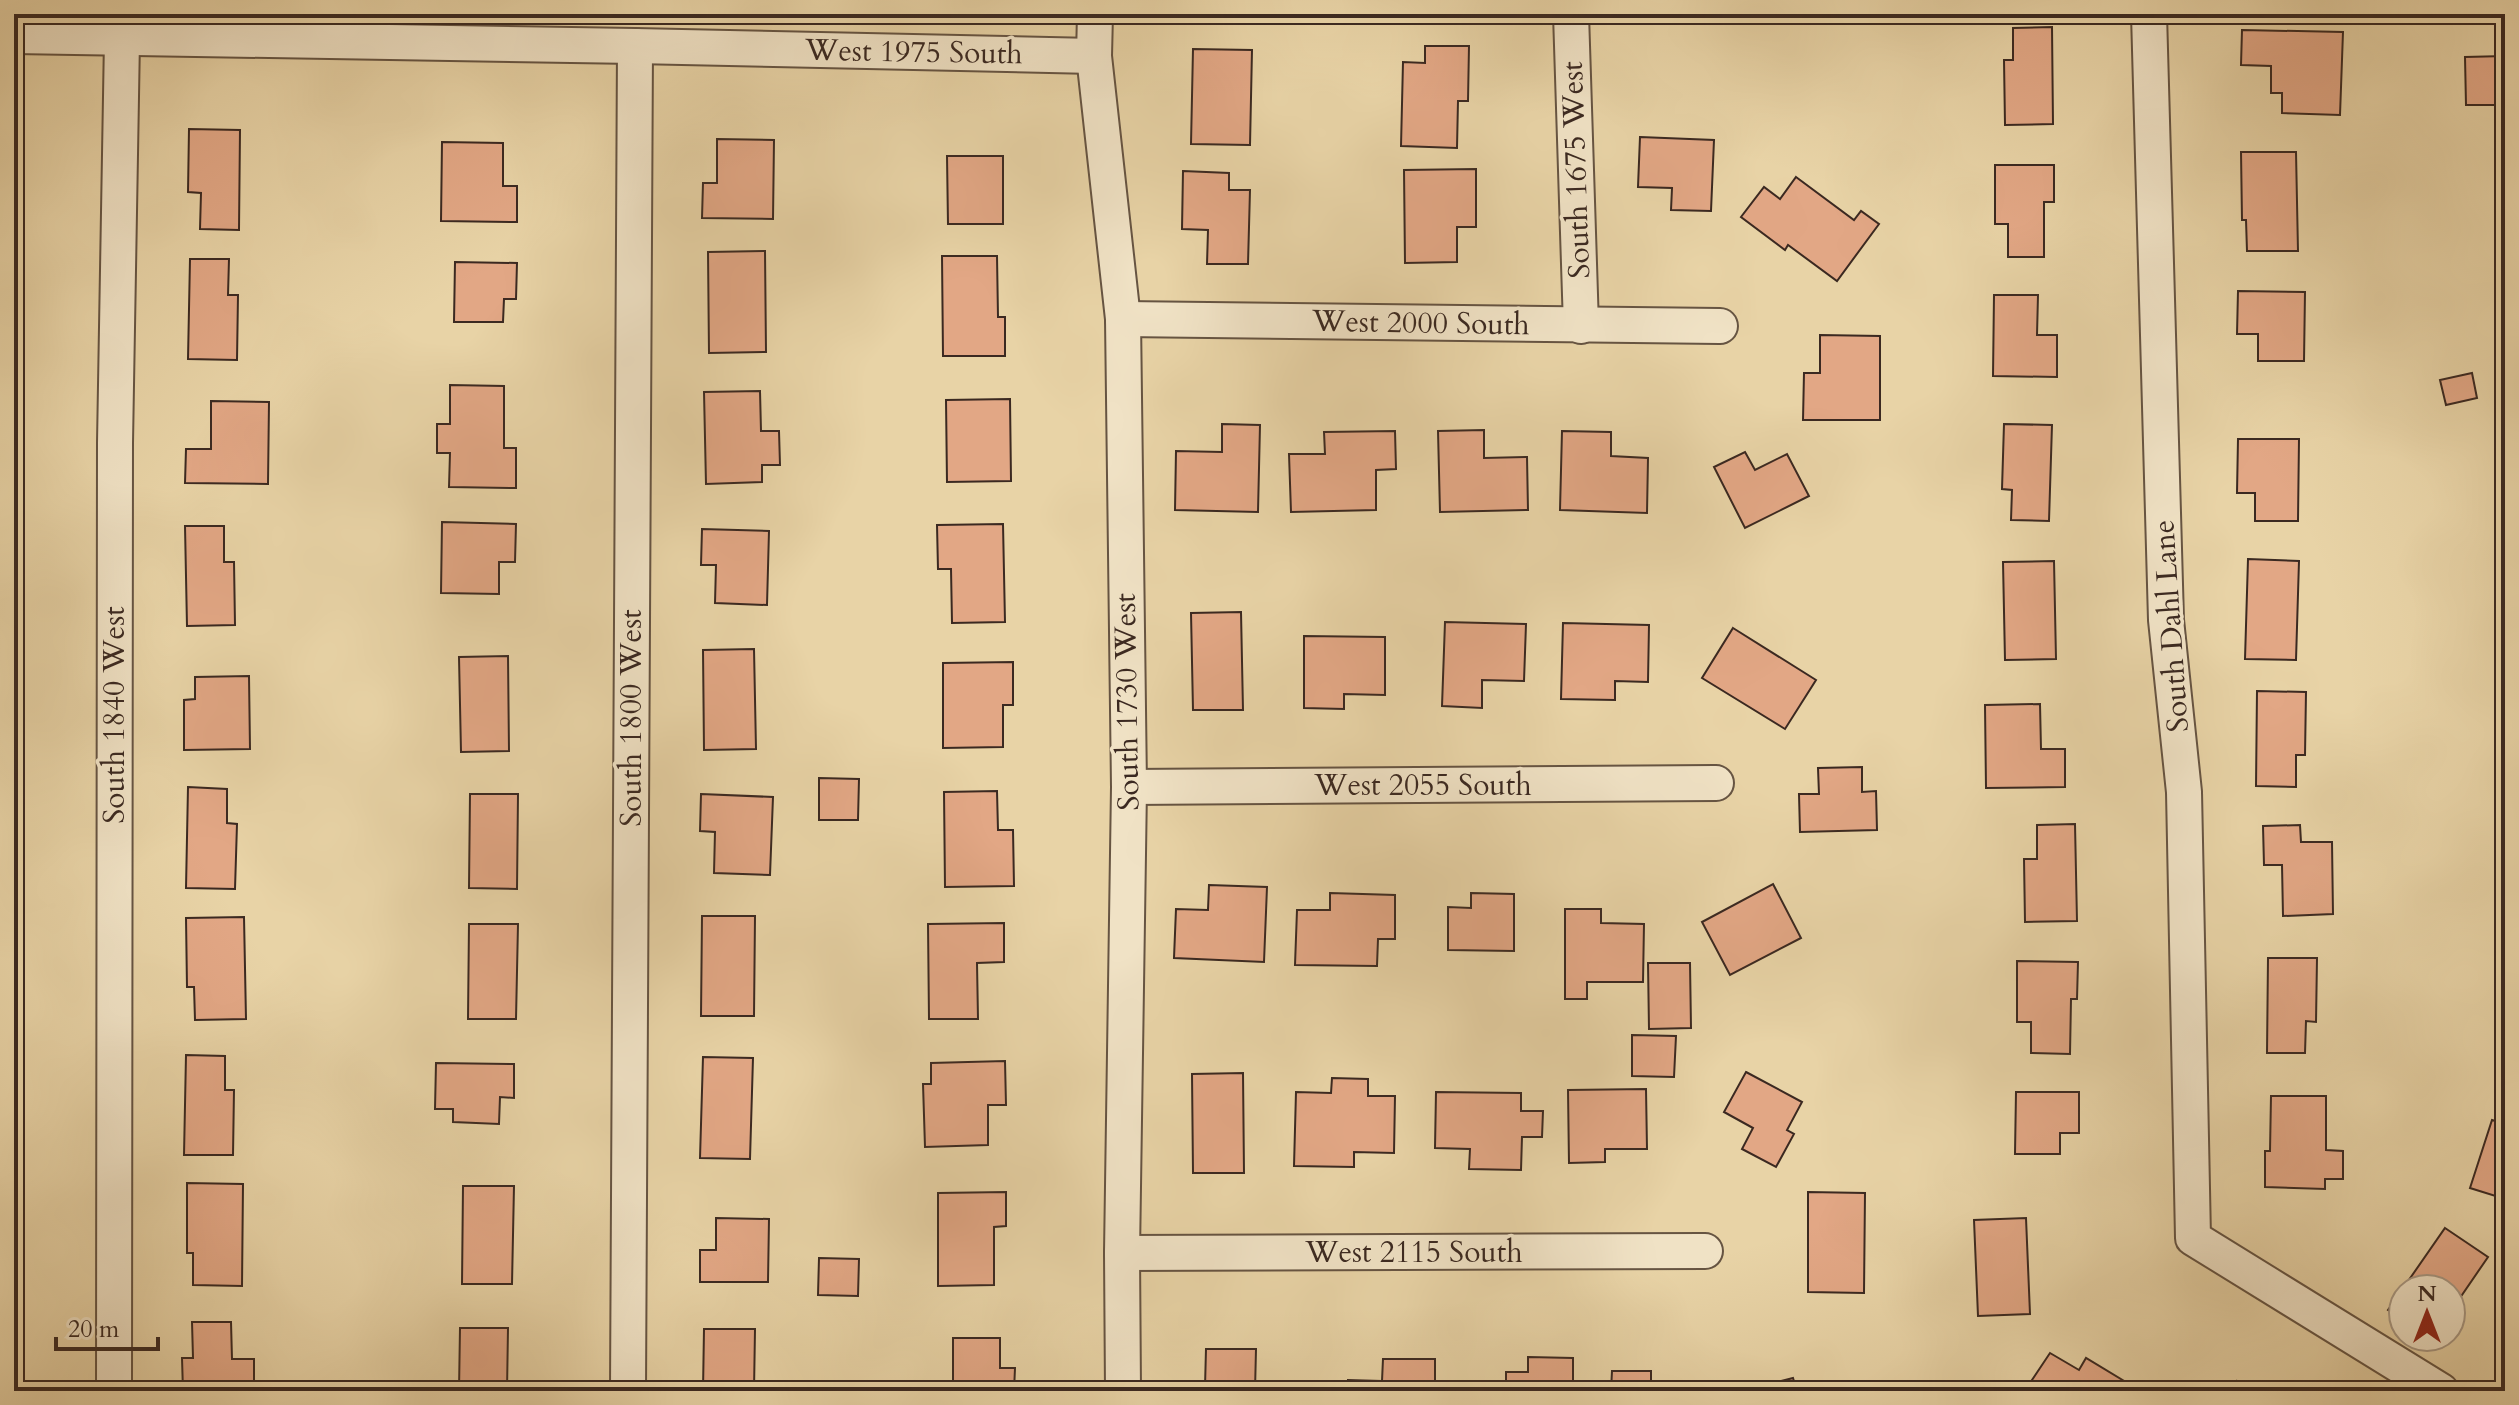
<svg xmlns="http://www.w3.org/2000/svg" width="2519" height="1405" font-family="Cardo,serif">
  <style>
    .building { fill: #e2a785; stroke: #3b2921; stroke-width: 2 }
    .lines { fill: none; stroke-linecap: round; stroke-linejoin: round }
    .street-casing { stroke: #665442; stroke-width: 38 }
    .street { stroke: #f0e2c5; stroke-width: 34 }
    .labels { text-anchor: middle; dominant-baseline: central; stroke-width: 7; stroke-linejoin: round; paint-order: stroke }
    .street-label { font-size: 30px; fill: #3b2921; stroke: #f0e2c5 }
  </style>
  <rect width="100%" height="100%" fill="#e8d3a6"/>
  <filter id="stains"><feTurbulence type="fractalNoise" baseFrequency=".0025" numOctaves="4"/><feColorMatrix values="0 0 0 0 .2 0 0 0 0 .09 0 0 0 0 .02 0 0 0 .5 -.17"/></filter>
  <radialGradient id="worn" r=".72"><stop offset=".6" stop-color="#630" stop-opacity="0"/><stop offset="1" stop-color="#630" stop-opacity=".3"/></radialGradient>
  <g class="building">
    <path d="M1205,14h93v1l-93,1z"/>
    <path d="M2052,27l1,97 -48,1 -1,-65h9v-32z"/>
    <path d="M2242,30l101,2 -3,83 -58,-2v-20h-11v-27l-30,-1z"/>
    <path d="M1425,46h44l-1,55h-10l-1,47 -56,-2 2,-84 22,1z"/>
    <path d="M1193,49l59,1 -2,95 -59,-1z"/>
    <path d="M2505,56v49h-39l-1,-48z"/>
    <path d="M189,129l51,1 -1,100 -39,-1 1,-36 -13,-1z"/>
    <path d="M1640,137l74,3 -3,71 -40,-1 1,-22 -34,-1z"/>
    <path d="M717,139l57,1 -1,79 -71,-1 1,-35h14z"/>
    <path d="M442,142l61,1v43h14v36l-76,-1z"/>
    <path d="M2241,152h55l2,99h-51l-1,-31h-4z"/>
    <path d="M947,156h56v68h-55z"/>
    <path d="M1995,165h59v37h-10v55h-36v-33h-13z"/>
    <path d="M1476,169v58h-19v35l-52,1 -1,-93z"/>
    <path d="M1183,171l46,2v17h21l-2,74h-41l1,-34 -26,-1z"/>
    <path d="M1796,177l58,43 7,-9 18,13 -42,57 -49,-36 -3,5 -44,-33 23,-30 16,12z"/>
    <path d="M765,251l1,101 -57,1 -1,-101z"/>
    <path d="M942,256h55l1,61h7v39h-62z"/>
    <path d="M190,259h39l-1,36h10l-1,65 -49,-1z"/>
    <path d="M455,262l62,1 -1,36h-12l-1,23h-49z"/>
    <path d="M2238,291l67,1 -1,69h-46v-27h-21z"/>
    <path d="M1994,295h44l-1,40h20v42l-64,-1z"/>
    <path d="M1820,335l60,1v84h-77l1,-47h16z"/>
    <path d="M2472,373l5,25 -31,7 -6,-25z"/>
    <path d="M450,385l54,1v62h12v40l-67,-1 1,-34h-13v-29h13z"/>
    <path d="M760,391l1,40h18l1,34h-18v17l-56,2 -2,-92z"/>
    <path d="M1010,399l1,82 -64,1 -1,-82z"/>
    <path d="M211,401l58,1 -1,82 -83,-1 1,-34h25z"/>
    <path d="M1222,424l38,1 -2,87 -83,-2 1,-59 46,1z"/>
    <path d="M2004,424l48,1 -3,96 -38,-1 1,-30 -10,-1z"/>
    <path d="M1484,430v28l43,-1 1,53 -88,2 -2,-81z"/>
    <path d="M1395,431l1,38 -20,1v40l-85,2 -2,-58h36l-1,-22z"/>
    <path d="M1562,431l49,1v24l37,2 -1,55 -87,-3z"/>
    <path d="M2238,439h61l-1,82h-43v-28h-18z"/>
    <path d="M1745,452l10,18 32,-16 22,42 -64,32 -31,-61z"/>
    <path d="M442,522l74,2 -1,38h-16v32l-58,-1z"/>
    <path d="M1003,524l2,98 -53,1 -1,-54h-13l-1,-44z"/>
    <path d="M185,526h39v36h10l1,63 -48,1z"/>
    <path d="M702,529l67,2 -2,74 -52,-2 1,-38h-15z"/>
    <path d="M2248,559l51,2 -3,99 -51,-1z"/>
    <path d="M2054,561l2,98 -51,1 -2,-98z"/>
    <path d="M1241,612l2,98h-50l-2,-97z"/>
    <path d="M1445,622l81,2 -2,57 -42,-1v28l-40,-2z"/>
    <path d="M1563,623l86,2 -1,57 -33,-1v19l-54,-1z"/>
    <path d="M1733,628l83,52 -31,49 -83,-51z"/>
    <path d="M1304,636l81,1v58l-41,-1v15l-40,-1z"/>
    <path d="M754,649l2,100 -52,1 -1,-100z"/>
    <path d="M508,656l1,95 -48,1 -2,-95z"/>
    <path d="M1013,662v43h-10v42l-60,1v-85z"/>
    <path d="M249,676l1,73 -66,1v-50l11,-1v-22z"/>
    <path d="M2257,691l49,1 -1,63h-9v32l-40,-1z"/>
    <path d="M2040,704l1,45h24v38l-79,1 -1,-83z"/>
    <path d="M1862,767v25l14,-1 1,39 -77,2 -1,-38h20l-1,-26z"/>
    <path d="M819,778l40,1 -1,41h-39z"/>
    <path d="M188,787l39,2v34l10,1 -2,65 -49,-1z"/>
    <path d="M997,791l1,39h15l1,56 -69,1 -1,-95z"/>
    <path d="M470,794h48l-1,95 -48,-1z"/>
    <path d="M701,794l72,3 -3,78 -56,-2 1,-41 -15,-1z"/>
    <path d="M2075,824l2,97 -52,1 -1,-63h13v-34z"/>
    <path d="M2300,825l1,17h31l1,72 -50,2 -1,-51h-18l-1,-39z"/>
    <path d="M1773,884l28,54 -71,37 -28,-53z"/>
    <path d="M1209,885l58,2 -3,75 -90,-4 2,-49 32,1z"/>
    <path d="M1330,893l65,2v44h-17l-1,27 -82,-1 2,-55h33z"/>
    <path d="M1471,893l43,1v57l-66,-1v-43l23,1z"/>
    <path d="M1565,909h36v14l43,1 -1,58h-56v17h-22z"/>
    <path d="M702,916h53l-1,100h-53z"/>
    <path d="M244,917l2,102 -51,1 -1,-33h-7l-1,-69z"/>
    <path d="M1004,923v39l-27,1 1,56h-49l-1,-95z"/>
    <path d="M469,924h49l-2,95h-48z"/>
    <path d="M2268,958h49l-1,64 -10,-1 -1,32h-38z"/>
    <path d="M2017,961l61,1 -1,37h-6l-1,55 -39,-1v-31h-14z"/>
    <path d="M1648,963h42l1,65 -42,1z"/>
    <path d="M1632,1035l44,1 -2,41 -42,-1z"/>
    <path d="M186,1055l39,1v34h9l-1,65h-49z"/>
    <path d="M703,1057l50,1 -3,101 -50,-1z"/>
    <path d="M1005,1061l1,44h-18v40l-63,2 -2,-63h8v-21z"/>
    <path d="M436,1063l78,1v34l-14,-1 -1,27 -46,-2v-13h-18z"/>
    <path d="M1746,1072l56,30 -15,28 7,4 -18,33 -34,-18 11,-21 -29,-16z"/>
    <path d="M1243,1073l1,100h-51l-1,-99z"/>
    <path d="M1332,1078l36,1v17h27l-1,57 -40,-1v15l-60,-1 2,-74 35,1z"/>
    <path d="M1646,1089l1,60h-42v13l-36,1 -1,-73z"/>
    <path d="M1436,1092l85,1v18h22l-1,26h-20l-1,33 -52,-1 1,-20 -35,-1z"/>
    <path d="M2016,1092h63v41h-19v21h-45z"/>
    <path d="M2271,1096h55v54l17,1v28h-18v10l-60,-2v-36h5z"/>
    <path d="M2492,1120l13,4v75l-35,-11z"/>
    <path d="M187,1183l56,1 -1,102 -49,-1v-32h-6z"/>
    <path d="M463,1186h51l-2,98h-50z"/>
    <path d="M1006,1192v34l-12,1v58l-56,1v-93z"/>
    <path d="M1808,1192l57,1 -1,100 -56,-1z"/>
    <path d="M716,1218l53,1 -1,63h-68v-32h16z"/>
    <path d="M2026,1218l4,96 -52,2 -4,-96z"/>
    <path d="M2445,1228l43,29 -37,54v-22h-48v31l-15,-10z"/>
    <path d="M819,1258l40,1 -1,37 -40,-1z"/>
    <path d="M192,1322h39l1,37h22v32h-71l-1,-33h11z"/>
    <path d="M460,1328h48l-1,63h-48z"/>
    <path d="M704,1329h51l-1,62h-51z"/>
    <path d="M953,1338h47v30h15l-1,23h-61z"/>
    <path d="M1206,1349h50l-1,42h-69v-4h19z"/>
    <path d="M2050,1353l29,17 7,-12 53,32 -96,1 -13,-8z"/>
    <path d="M1528,1357l45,1v33h-67v-19h22z"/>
    <path d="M1383,1359h52v32h-87v-11l34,1z"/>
    <path d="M1612,1371h39v15l56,1v4h-96z"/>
    <path d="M1793,1378l4,13h-54z"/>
    <path d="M2237,1381l15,10h-21z"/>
  </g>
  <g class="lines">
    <defs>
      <g id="street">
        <path d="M1095,14l-1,42 29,263 6,468 -7,466 1,138"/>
        <path d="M1571,14l10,312"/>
        <path d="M2149,14l17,606 18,172 9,446 248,153"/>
        <path d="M14,36l621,10 459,10"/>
        <path d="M1123,319l597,7"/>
        <path d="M1129,787l587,-4"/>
        <path d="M1122,1253l583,-2"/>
        <path d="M114,1391l1,-948 7,-404"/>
        <path d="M628,1391l7,-1345"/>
      </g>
    </defs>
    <use href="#street" class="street-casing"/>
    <use href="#street" class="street"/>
  </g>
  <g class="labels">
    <g class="street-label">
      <text transform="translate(914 52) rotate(1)">West 1975 South</text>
      <text transform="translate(1576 170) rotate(-92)">South 1675 West</text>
      <text transform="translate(1421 323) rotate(1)">West 2000 South</text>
      <text transform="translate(2171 626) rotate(-94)">South Dahl Lane</text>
      <text transform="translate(1127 702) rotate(-91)">South 1730 West</text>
      <text transform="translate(114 715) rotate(-90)">South 1840 West</text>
      <text transform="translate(631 718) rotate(-90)">South 1800 West</text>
      <text x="1423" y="785">West 2055 South</text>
      <text x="1414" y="1252">West 2115 South</text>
    </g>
  </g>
  <rect width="2519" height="1405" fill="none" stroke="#e8d3a6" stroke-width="48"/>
  <rect x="16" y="16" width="2487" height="1373" fill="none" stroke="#3b2921" stroke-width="4"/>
  <rect x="24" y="24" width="2471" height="1357" fill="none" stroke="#3b2921" stroke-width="2"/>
  <g transform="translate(2427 1313)"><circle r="38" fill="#f0e2c5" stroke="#a89883" stroke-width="2"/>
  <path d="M0-6L14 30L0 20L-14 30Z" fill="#8f2418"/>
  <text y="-12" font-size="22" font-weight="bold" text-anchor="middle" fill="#3b2921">N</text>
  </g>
  <path d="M56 1337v12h102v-12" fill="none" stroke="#3b2921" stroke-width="4"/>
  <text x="68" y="1337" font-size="24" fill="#3b2921" stroke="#f0e2c5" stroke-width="6" paint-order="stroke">20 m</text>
  <rect width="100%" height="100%" filter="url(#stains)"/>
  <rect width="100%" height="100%" fill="url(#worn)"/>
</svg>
